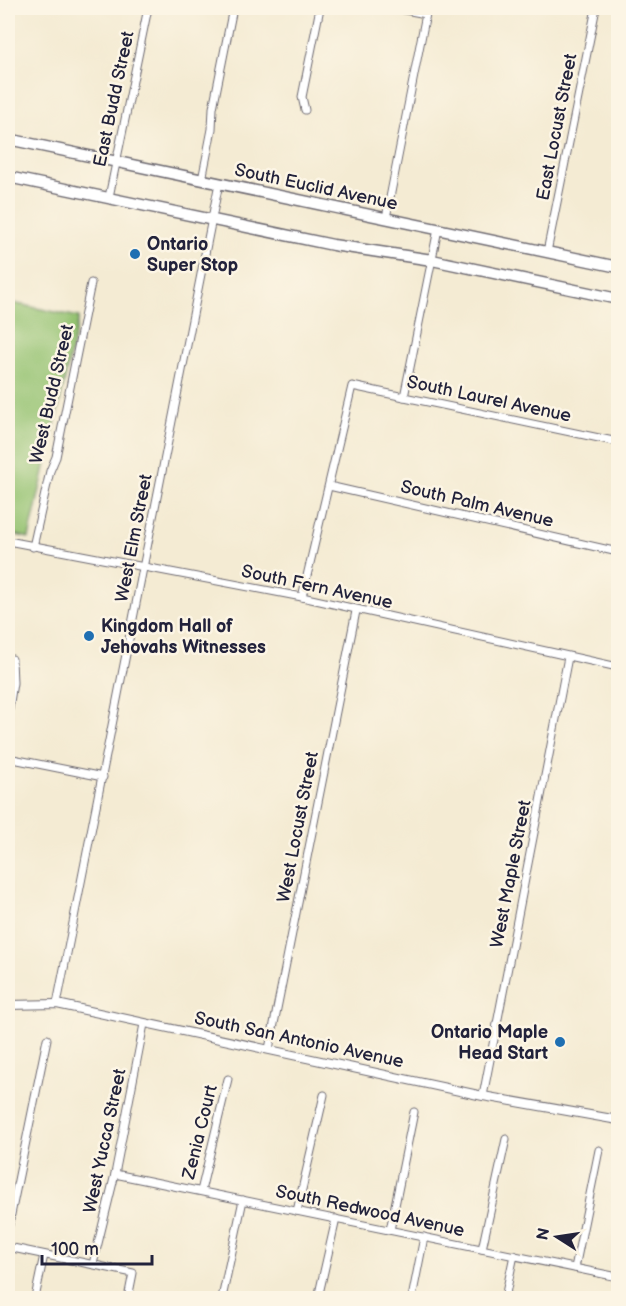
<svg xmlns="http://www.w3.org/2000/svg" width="626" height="1306" font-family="'Balsamiq Sans',sans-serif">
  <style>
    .green { fill: #94c271; stroke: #5b7256; stroke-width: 1.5 }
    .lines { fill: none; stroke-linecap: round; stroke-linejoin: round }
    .minor-casing { stroke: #6c6870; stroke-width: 9 }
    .tertiary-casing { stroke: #6c6870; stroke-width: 10 }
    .primary-casing { stroke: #6c6870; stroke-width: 13 }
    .minor { stroke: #fff; stroke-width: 7 }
    .tertiary { stroke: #fff; stroke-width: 8 }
    .primary { stroke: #fff; stroke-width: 10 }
    .poi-dot { fill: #1f6fb2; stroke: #fcf5e5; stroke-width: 2 }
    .labels { text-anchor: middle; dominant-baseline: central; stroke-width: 5; stroke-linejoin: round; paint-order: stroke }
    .street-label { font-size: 18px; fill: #22223b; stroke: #fcf5e5 }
    .poi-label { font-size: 18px; font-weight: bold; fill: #22223b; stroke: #fcf5e5; text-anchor: start }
  </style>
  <rect width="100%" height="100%" fill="#fcf5e5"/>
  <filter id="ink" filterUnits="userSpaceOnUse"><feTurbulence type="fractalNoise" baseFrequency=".0167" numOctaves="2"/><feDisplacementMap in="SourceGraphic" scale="12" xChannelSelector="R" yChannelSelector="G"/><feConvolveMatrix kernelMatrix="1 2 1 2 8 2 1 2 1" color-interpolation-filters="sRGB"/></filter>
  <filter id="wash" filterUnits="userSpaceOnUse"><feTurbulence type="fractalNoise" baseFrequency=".008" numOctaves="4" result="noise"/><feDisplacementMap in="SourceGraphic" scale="24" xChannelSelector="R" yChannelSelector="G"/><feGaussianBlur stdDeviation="1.35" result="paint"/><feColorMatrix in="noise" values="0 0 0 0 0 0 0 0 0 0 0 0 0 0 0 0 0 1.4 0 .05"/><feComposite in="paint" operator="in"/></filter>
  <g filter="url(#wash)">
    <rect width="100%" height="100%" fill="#f4ebd3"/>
    <path class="green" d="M8,302l71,15 -50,221 -21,-5z"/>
  </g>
  <g filter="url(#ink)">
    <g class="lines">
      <defs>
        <g id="minor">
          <path d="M305,110l-3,-13 18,-89"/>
          <path d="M202,180l10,-51 1,-21 20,-100"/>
          <path d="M109,197l39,-189"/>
          <path d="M386,218l40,-204 -31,-6"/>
          <path d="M547,252l49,-244"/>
          <path d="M404,397l34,-168"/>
          <path d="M329,486l289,66"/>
          <path d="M8,541l294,56 316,70"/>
          <path d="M33,547l17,-76 6,-14 35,-174"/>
          <path d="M302,597l50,-211 266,56"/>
          <path d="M8,715l5,-32 -1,-24"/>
          <path d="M8,758l95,19"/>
          <path d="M57,1004l162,-821"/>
          <path d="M269,1049l87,-438"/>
          <path d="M483,1096l85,-439"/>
          <path d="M115,1174l503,103"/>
          <path d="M201,1191l27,-112"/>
          <path d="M297,1211l27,-116"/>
          <path d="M8,1229l39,-190"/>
          <path d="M390,1230l24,-118"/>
          <path d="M8,1247l125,26 -5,25"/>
          <path d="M482,1249l24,-110"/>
          <path d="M93,1264l22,-90 29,-150"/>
          <path d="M575,1268l24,-118"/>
          <path d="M35,1298l9,-43"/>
          <path d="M222,1298l21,-98"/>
          <path d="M318,1298l18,-79"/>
          <path d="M412,1298l12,-61"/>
          <path d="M505,1298l9,-43"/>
        </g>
        <path id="tertiary" d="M8,1005l49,-1 426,92 135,24"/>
        <g id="primary">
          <path d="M8,139l610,128"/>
          <path d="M8,177l325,68 99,15 186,39"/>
        </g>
      </defs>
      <use href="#minor" class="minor-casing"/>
      <use href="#tertiary" class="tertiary-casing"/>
      <use href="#primary" class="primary-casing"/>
      <use href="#minor" class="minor"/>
      <use href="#tertiary" class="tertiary"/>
      <use href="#primary" class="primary"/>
    </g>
  </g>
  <g class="poi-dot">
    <circle cx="135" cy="254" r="6"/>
    <circle cx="89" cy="636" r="6"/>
    <circle cx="560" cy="1042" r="6"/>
  </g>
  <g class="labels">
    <g class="street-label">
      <text transform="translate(114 99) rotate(-78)">East Budd Street</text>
      <text transform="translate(557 127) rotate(-79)">East Locust Street</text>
      <text transform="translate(316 187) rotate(12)">South Euclid Avenue</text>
      <text transform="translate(52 394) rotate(-77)">West Budd Street</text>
      <text transform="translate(489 399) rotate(12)">South Laurel Avenue</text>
      <text transform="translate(477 504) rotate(13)">South Palm Avenue</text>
      <text transform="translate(134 538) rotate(-79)">West Elm Street</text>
      <text transform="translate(317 587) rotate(12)">South Fern Avenue</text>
      <text transform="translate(298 827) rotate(-79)">West Locust Street</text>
      <text transform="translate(511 874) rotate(-79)">West Maple Street</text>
      <text transform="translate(299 1040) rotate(12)">South San Antonio Avenue</text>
      <text transform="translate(200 1132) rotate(-76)">Zenia Court</text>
      <text transform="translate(105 1141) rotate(-78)">West Yucca Street</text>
      <text transform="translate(370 1211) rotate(12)">South Redwood Avenue</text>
    </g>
    <g class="poi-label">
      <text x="147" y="244">Ontario<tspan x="147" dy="21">Super Stop</tspan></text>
      <text x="101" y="626">Kingdom Hall of<tspan x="101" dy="21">Jehovahs Witnesses</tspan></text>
      <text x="548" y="1032" text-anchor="end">Ontario Maple<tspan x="548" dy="21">Head Start</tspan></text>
    </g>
  </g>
  <rect width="626" height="1306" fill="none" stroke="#fcf5e5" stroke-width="30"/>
  <g transform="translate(557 1237) rotate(282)" stroke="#fcf5e5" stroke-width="4.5" paint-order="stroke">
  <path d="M0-4.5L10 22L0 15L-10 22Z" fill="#22223b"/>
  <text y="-9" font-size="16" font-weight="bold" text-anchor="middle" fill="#22223b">N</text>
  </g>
  <path d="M42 1255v9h110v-9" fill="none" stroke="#22223b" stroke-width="3"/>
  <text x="51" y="1255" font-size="18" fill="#22223b" stroke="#fcf5e5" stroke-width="4.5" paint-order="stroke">100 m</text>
</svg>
